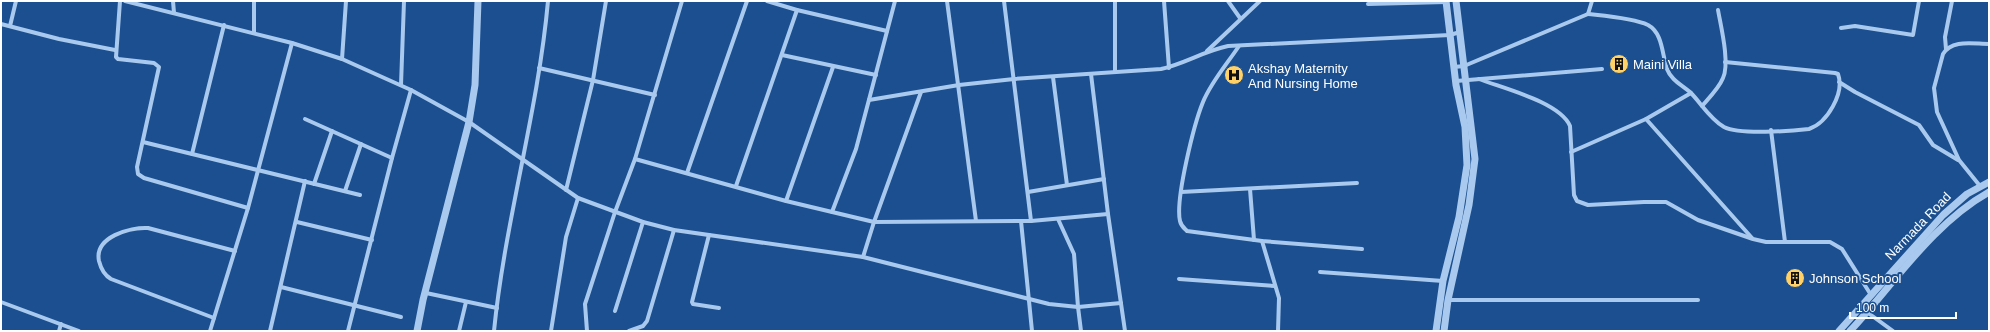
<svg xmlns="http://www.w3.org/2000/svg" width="1990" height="332" font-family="Arial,sans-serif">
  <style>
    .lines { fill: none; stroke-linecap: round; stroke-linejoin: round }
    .minor { stroke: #a9c9ee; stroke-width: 4 }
    .tertiary { stroke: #a9c9ee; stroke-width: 7 }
    .labels { text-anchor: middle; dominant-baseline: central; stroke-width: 4; stroke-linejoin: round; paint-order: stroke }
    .poi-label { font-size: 13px; fill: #fff; stroke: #1b4f8f; text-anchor: start }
    .street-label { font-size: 13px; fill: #fff; stroke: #1b4f8f }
  </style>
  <rect width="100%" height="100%" fill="#1b4f8f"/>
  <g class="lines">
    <g class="minor">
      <path d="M120,1l-4,56 2,2 36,4 5,4 -22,100 1,7 6,4 104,30"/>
      <path d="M125,1l167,42 50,16 69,31 58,32 109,76 65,24 31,8 189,27 186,47 29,3 43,-4"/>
      <path d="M173,1l1,12"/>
      <path d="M767,1l30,9 90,21"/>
      <path d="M947,1l29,220"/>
      <path d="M1004,1l27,220"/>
      <path d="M1115,1v71"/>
      <path d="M1164,1l5,67"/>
      <path d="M1228,1l12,17"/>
      <path d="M1368,4l78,-2"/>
      <path d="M1588,14c18,2 45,4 60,11 15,8 14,30 19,44 4,11 15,16 23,23 11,11 20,27 34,35 15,8 67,4 85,2 18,-6 36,-36 29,-55l-3,-1 -110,-11"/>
      <path d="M1,24l58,15 56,11"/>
      <path d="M10,26l6,-25"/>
      <path d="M1841,28l14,-2 58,9 6,-34"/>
      <path d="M254,33v-32"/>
      <path d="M1239,46c-12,18 -28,36 -36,56 -9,22 -28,98 -23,119 1,5 4,7 7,10l75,10 100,8"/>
      <path d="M1946,49l-1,-12 7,-36"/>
      <path d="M1207,51l53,-50"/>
      <path d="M782,55l94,20"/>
      <path d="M342,59l4,-58"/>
      <path d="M1454,67l10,-1 124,-52 4,-13"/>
      <path d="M539,68l116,27"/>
      <path d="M1091,74l17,140 17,117"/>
      <path d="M1053,77l14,108"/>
      <path d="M1479,79c23,9 81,23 91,47l4,69 3,6 11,4 56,-3h22l32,18 55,19 13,3h64l12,7 29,46"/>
      <path d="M1456,81l146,-12"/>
      <path d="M1839,82l16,10 64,33 14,20 25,15"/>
      <path d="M401,85l3,-84"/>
      <path d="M869,100l90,-15 55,-6 147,-10c23,-5 43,-18 67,-23l222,-11 10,-3"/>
      <path d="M1702,106c7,-8 17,-18 21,-28 7,-15 -2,-51 -5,-68"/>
      <path d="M305,119l87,39"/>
      <path d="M1646,119l106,119"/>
      <path d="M1771,130l14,112"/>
      <path d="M143,142l217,53"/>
      <path d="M1571,152l75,-33 45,-26"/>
      <path d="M192,154l32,-129"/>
      <path d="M635,159l151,42 88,21 157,-1 77,-7"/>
      <path d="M687,173l60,-172"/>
      <path d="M314,184l18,-53"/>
      <path d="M736,186l61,-176"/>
      <path d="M1980,186l-21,-26 -22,-48 -3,-24 9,-34c9,-15 30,-10 46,-10"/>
      <path d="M1250,189l4,51"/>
      <path d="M566,190l27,-110 13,-79"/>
      <path d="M345,191l16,-47"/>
      <path d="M1028,192l76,-13"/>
      <path d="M1181,192l176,-9"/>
      <path d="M786,201l47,-134"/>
      <path d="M832,212l24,-63 39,-148"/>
      <path d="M1058,219l16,35 4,53 3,24"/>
      <path d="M1021,221l11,110"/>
      <path d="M297,222l75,18"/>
      <path d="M709,235l-17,67 1,2 26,4"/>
      <path d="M1262,241l17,57 -1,33"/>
      <path d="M863,257l11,-35 47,-130"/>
      <path d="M1320,272l123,9"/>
      <path d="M1179,279l96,7"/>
      <path d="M281,287l120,30"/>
      <path d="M426,293l71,15"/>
      <path d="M1448,300h250"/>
      <path d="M1,302l78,29"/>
      <path d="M1860,307l33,24"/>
      <path d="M615,311l28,-89"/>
      <path d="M214,318l-103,-39c-7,-4 -10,-10 -12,-18 -5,-24 31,-34 49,-33l87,23"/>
      <path d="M59,331l2,-7"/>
      <path d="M210,331l38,-123 44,-165"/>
      <path d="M270,331l35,-150"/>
      <path d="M348,331l44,-173 19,-68"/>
      <path d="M459,331l7,-29"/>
      <path d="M494,331c11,-111 44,-219 54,-330"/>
      <path d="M551,331l15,-94 12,-39"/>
      <path d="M587,331l-2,-27 2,-6 28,-86 20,-53 47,-158"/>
      <path d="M629,331l14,-5 4,-5 27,-91"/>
    </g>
    <g class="tertiary">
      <path d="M417,331l6,-31 46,-178 6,-37 3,-84"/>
      <path d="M1436,331l7,-50 16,-64 8,-52 -2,-38 -9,-42 -10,-84"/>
      <path d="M1444,331l4,-31 21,-95 6,-46 -19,-158"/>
      <path d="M1839,331l104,-116 24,-21 22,-12"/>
      <path d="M1850,331c44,-47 82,-107 139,-139"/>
    </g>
  </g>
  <defs>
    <symbol id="building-disc" viewBox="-11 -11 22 22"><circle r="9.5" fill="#ffd166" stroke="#1b4f8f"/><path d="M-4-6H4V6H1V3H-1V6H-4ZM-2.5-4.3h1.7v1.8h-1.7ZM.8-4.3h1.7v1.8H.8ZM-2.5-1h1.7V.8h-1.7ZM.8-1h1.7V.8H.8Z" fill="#111"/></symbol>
    <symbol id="hospital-disc" viewBox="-11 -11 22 22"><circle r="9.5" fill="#ffd166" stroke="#1b4f8f"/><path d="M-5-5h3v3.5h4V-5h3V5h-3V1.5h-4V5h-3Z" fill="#111"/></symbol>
  </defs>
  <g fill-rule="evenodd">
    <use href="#building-disc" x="1608" y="53" width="22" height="22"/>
    <use href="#hospital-disc" x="1223" y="64" width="22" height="22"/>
    <use href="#building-disc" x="1784" y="267" width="22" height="22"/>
  </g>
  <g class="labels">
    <g class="poi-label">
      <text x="1633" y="64">Maini Villa</text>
      <text x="1248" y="68">Akshay Maternity<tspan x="1248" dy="15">And Nursing Home</tspan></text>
      <text x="1809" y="278">Johnson School</text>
    </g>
    <g class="street-label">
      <text transform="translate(1918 226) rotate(-46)">Narmada Road</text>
    </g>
  </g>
  <rect width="1990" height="332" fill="none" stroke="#ffffff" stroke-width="4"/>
  <path d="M1850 312v6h106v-6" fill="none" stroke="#ffffff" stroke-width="2"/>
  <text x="1856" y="312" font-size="12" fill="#ffffff" stroke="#1b4f8f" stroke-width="3" paint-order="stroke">100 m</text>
</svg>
